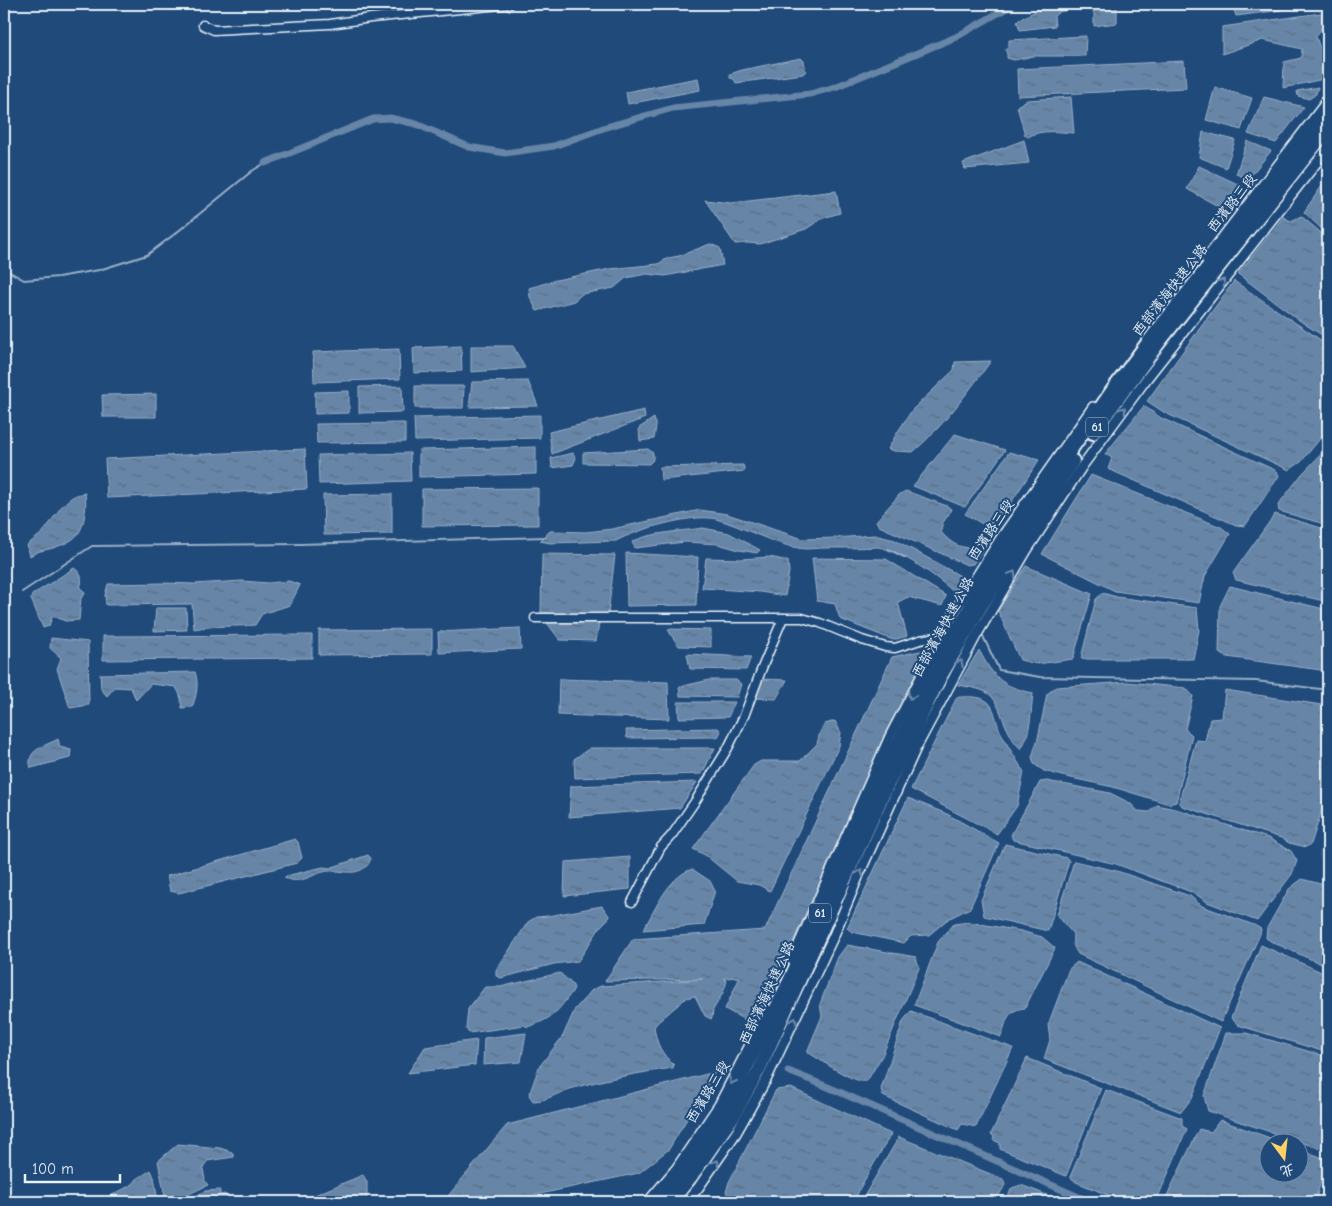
<svg xmlns="http://www.w3.org/2000/svg" width="1332" height="1206" font-family="'Comic Neue','LXGW WenKai TC',sans-serif">
  <style>
    .water { fill: url(#water-ripples); stroke: #9ab0c7 }
    .lines { fill: none; stroke-linecap: round; stroke-linejoin: round }
    .stream { stroke: #9ab0c7; stroke-width: 2 }
    .canal { stroke: #6685a7; stroke-width: 7 }
    .minor-casing { stroke: #e8f1f8; stroke-width: 11 }
    .tertiary-casing { stroke: #e8f1f8; stroke-width: 12 }
    .trunk-casing { stroke: #e8f1f8; stroke-width: 16 }
    .minor { stroke: #1f4a7a; stroke-width: 8 }
    .tertiary { stroke: #1f4a7a; stroke-width: 9 }
    .trunk { stroke: #1f4a7a; stroke-width: 12 }
    .oneway { stroke: #6f8dac }
    .labels { text-anchor: middle; dominant-baseline: central; stroke-width: 4; stroke-linejoin: round; paint-order: stroke }
    .shield { fill: #1f4a7a; stroke: #acbfd2; stroke-width: 1 }
    .shield-label { font-size: 12px; font-weight: bold; fill: #e8f1f8 }
    .street-label { font-size: 14px; fill: #e8f1f8; stroke: #1f4a7a }
  </style>
  <defs>
    <pattern id="water-ripples" width="26" height="14" patternUnits="userSpaceOnUse" patternTransform="scale(1.25)"><rect width="26" height="14" fill="#6685a7"/><path d="M2 4q2-2 4 0t4 0M15 11q2-2 4 0t4 0" fill="none" stroke="#596d82"/></pattern>
  </defs>
  <rect width="100%" height="100%" fill="#1f4a7a"/>
  <filter id="ink" filterUnits="userSpaceOnUse"><feTurbulence type="fractalNoise" baseFrequency=".02" numOctaves="2"/><feDisplacementMap in="SourceGraphic" scale="10" xChannelSelector="R" yChannelSelector="G"/><feConvolveMatrix kernelMatrix="1 2 1 2 8 2 1 2 1" color-interpolation-filters="sRGB"/></filter>
  <g filter="url(#ink)">
    <g class="water">
      <path d="M1048,4h18l1,6 -8,2 -5,4 1,10 -35,4 -3,-9z"/>
      <path d="M1075,4h42v19l-23,3v-14l-8,-6h-10z"/>
      <path d="M1232,4h96l-92,12z"/>
      <path d="M1328,12v5l-12,20 5,14 7,1v26l-45,10 1,-26 17,-4 1,-9 -39,-9 -41,14v-27z"/>
      <path d="M1086,36l-1,20h-51l-20,4 -7,-2v-4l-2,-5 4,-3v-6z"/>
      <path d="M801,58l3,3 2,10 -3,3 -67,9 -2,-4 -4,-1v-4l12,-4z"/>
      <path d="M1184,61l2,27 -168,8 -1,-27z"/>
      <path d="M698,78l2,12 -72,14 -2,-12z"/>
      <path d="M1215,87l37,11 -11,32 -35,-10z"/>
      <path d="M1318,87l-2,7 -7,5 -11,-3 -1,-5z"/>
      <path d="M1071,97l3,36c-15,-1 -33,-4 -46,4l-3,-2 -8,-29 10,-6z"/>
      <path d="M1264,97l40,10 -28,36 -28,-9z"/>
      <path d="M1203,132l32,8 -9,28 -27,-11z"/>
      <path d="M1024,140l5,23 -64,6 -2,-6z"/>
      <path d="M1247,141l24,10 -23,28 -12,-5z"/>
      <path d="M1199,166l43,20 -17,24 -38,-21z"/>
      <path d="M1328,177v58l-24,-23z"/>
      <path d="M836,191l4,22 -17,5 -17,11 -46,15 -13,-1 -12,1 -30,-44 26,3z"/>
      <path d="M1301,216l18,15 9,10v98l-25,-16 -65,-49 45,-57 8,4z"/>
      <path d="M710,244l10,4 3,17 -58,11 -18,-2 -21,4 -12,10 -32,6 -8,7 -37,10 -7,-14 -1,-9 27,-8 54,-11 48,-5 10,-6 11,-2z"/>
      <path d="M1234,281l94,64v84l-27,33 -12,8 -124,-57 -18,-12z"/>
      <path d="M461,346l1,25 -48,2 -1,-25z"/>
      <path d="M471,346h42l12,22 -54,4z"/>
      <path d="M399,349l1,30 -86,3 -1,-30z"/>
      <path d="M991,361c-24,32 -48,66 -78,91l-19,-1 -6,-2 9,-16 15,-23 42,-40 1,-8z"/>
      <path d="M528,381l10,25 -69,1 3,-25z"/>
      <path d="M402,386l1,26 -44,1v-26z"/>
      <path d="M415,386h49l-1,22h-48z"/>
      <path d="M349,391v22l-34,1v-22z"/>
      <path d="M156,394v23h-53l-1,-22z"/>
      <path d="M1144,406l17,12 116,53 2,5 -34,50 -9,-1 -128,-56 4,-11 -7,-4z"/>
      <path d="M644,410l1,8 -93,36 -3,-22z"/>
      <path d="M540,415v23l-125,3 -1,-23z"/>
      <path d="M654,418l2,8 -2,13 -14,2 -1,-13z"/>
      <path d="M405,423v19l-88,1 -1,-19z"/>
      <path d="M955,434l50,16 -40,57 -52,-21z"/>
      <path d="M536,447v27l-117,3v-27z"/>
      <path d="M1328,447v78l-49,-14 -1,-6 24,-31z"/>
      <path d="M305,449l2,40 -200,9 -2,-39z"/>
      <path d="M648,449l5,4v7l-4,4 -66,-1v-10z"/>
      <path d="M1009,452l30,8 -46,70 -28,-16z"/>
      <path d="M410,453l1,28 -92,3 -1,-29z"/>
      <path d="M573,453l3,5 -3,7 -21,3 -1,-10z"/>
      <path d="M743,465l2,6 -84,9 -1,-13z"/>
      <path d="M1091,475l130,52 9,7 -25,42 -6,27 -84,-12 -73,-37z"/>
      <path d="M538,488v37l-116,1v-37z"/>
      <path d="M906,491l41,15 4,3c-4,12 -9,9 -10,23 14,16 21,16 42,16l-10,16 -6,1 -88,-39 -3,-5 24,-27z"/>
      <path d="M85,493c1,7 1,13 0,20 -3,23 -11,28 -32,35 -10,3 -14,2 -23,8l-3,-11c5,-4 11,-8 16,-13 12,-13 20,-37 42,-39z"/>
      <path d="M392,494v40l-68,1 -1,-40z"/>
      <path d="M700,510l27,4 76,25 33,-1 38,-3 21,5 69,38 -9,15c-18,-16 -53,-42 -77,-46 -18,1 -35,1 -53,1 -9,0 -18,2 -27,0 -28,-5 -54,-21 -82,-29 -23,-6 -80,11 -100,22l-66,2 -10,-2 10,-10 36,1 26,-3z"/>
      <path d="M1275,514l53,16v72l-92,-22 -3,-7z"/>
      <path d="M703,528l26,5 31,17 -3,3 -18,-3 -21,-6 -33,-2 -50,6 -3,-6c15,-9 52,-11 71,-14z"/>
      <path d="M626,553l72,4 -2,48 -69,1z"/>
      <path d="M542,554l73,1 -7,59 -67,-1z"/>
      <path d="M770,557l18,4 1,11 -4,24 -25,-4 -58,-4 4,-30 35,1z"/>
      <path d="M812,558l74,1 60,37 -4,10 -34,-9 -10,5 9,34 -14,4 -53,-21 -5,-15 -18,-3z"/>
      <path d="M1026,566l66,28 -19,65 -36,5 -17,-4 -22,-49z"/>
      <path d="M74,568c8,5 9,12 6,20l5,4v2l-4,4 -2,22 -14,1 -9,-4h-4l-3,9 -6,2 -12,-29 1,-4z"/>
      <path d="M242,581l26,2 21,-2 11,4 -10,20 -28,9 -7,11c-20,2 -41,0 -61,4l-2,-25 -86,1 -1,-10 3,-11 56,-1 30,1z"/>
      <path d="M1230,586l98,24v61l-101,-14 -8,-4 1,-47z"/>
      <path d="M1103,593l14,4 80,11 2,22 -6,29h-107l-5,-1 15,-59z"/>
      <path d="M156,608h30l1,22 -33,1z"/>
      <path d="M547,623h52l-3,18 -36,-1z"/>
      <path d="M520,628l1,21 -82,4 -1,-21z"/>
      <path d="M432,629v25l-113,1v-25z"/>
      <path d="M668,629l43,1v17l-32,-1 -8,-11z"/>
      <path d="M312,635v23l-209,2v-24z"/>
      <path d="M51,638l37,4 1,63 -19,3 -13,-39 4,-11 -11,-10z"/>
      <path d="M929,649l-175,376 -29,-16 15,-32 -16,1 3,3 -4,12 -10,17 -1,8 -1,1 -6,-3 -10,-20 -9,2 -29,25 -3,4c3,18 7,26 20,38l-1,3c-35,5 -69,11 -103,21 -12,4 -24,12 -37,12l-4,-6 10,-28 24,-31 12,-27 17,-19 9,-4 92,-6 10,-1 -98,2 28,-42 132,-9 127,-273z"/>
      <path d="M979,650c15,28 22,36 54,43 -2,18 -2,41 -12,56 -7,-6 -11,-14 -15,-23 -5,-10 -8,-25 -17,-32 -9,-6 -21,-7 -31,-9z"/>
      <path d="M687,654l64,3 -5,13 -56,-1z"/>
      <path d="M195,672c4,11 2,23 -3,35l-10,1 -2,-13 -4,-8 -25,-3 -15,16 -5,-12 -16,-1 -8,9 -6,-7 -1,-15z"/>
      <path d="M559,679l109,3 1,37 -111,-4z"/>
      <path d="M761,679l26,1 -11,19 -22,-1z"/>
      <path d="M709,680h27l5,4 -4,13 -57,-1 -1,-9z"/>
      <path d="M1127,682l59,6 7,8 -8,33 7,6 -16,67 -7,2 -56,-17 -51,-11 -18,-5 -10,-7 -2,-7 6,-19 9,-44 9,-7z"/>
      <path d="M1225,690l103,16v85l-17,53 -5,3 -17,-4 -8,-5 -99,-32 -3,-4 17,-62 9,1 5,-22 12,-1z"/>
      <path d="M957,697c9,0 23,-2 31,5 7,6 8,20 12,29 7,14 16,28 24,41l-7,34 -20,28 -86,-45z"/>
      <path d="M678,702h57l-7,15 -49,1z"/>
      <path d="M835,721l6,12 -2,13 -69,145 -11,-6 -22,-4 -32,-26 -12,-6 61,-84 7,-4h39l17,-17 3,-12 5,-8z"/>
      <path d="M718,728l3,3 -3,6 -91,1 -1,-8z"/>
      <path d="M58,739l2,8 11,3 -1,8 -39,10c-6,-18 14,-22 27,-29z"/>
      <path d="M590,748h125l-13,26 -127,4 -1,-19z"/>
      <path d="M1047,781l63,12 20,10 8,8 11,1 8,-7 22,5 89,28 23,13 6,10 -5,13 -35,47 -50,-19 -13,-9 -78,-29 -103,-24 -2,-5 29,-53z"/>
      <path d="M697,782l-17,26 -111,9 2,-31z"/>
      <path d="M908,798l39,16 52,29 -29,65 -22,11 -19,16 -18,1 -7,7 -52,-11 -5,-4z"/>
      <path d="M1328,828v38l-5,-1c-6,-13 1,-25 5,-37z"/>
      <path d="M295,839l3,3 4,16 -5,5 -118,30 -9,-2 -3,-15z"/>
      <path d="M1005,844l62,14 2,3 -21,70 -64,-15 -3,-16z"/>
      <path d="M368,855l3,3c-2,6 -4,9 -10,12 -10,5 -20,0 -31,1 -18,1 -26,15 -46,7l2,-2 37,-9 7,1z"/>
      <path d="M630,857v32l-66,7 1,-34z"/>
      <path d="M1074,861l43,10 73,25 12,10 52,19 7,4 -1,5 -39,88 -143,-68c-5,-8 -6,-11 -5,-20l-16,-19z"/>
      <path d="M692,869l18,12 5,10 -11,34 -61,5c13,-21 24,-52 49,-61z"/>
      <path d="M1302,879l26,7v81l-56,-25 -6,-4 1,-10 22,-39z"/>
      <path d="M602,906l8,11 -9,9 -23,35 -24,3 -53,14 -5,-2v-6l32,-48 8,-5 12,-1z"/>
      <path d="M969,922l52,9 21,6 13,11 -30,60c-19,2 -18,13 -24,29l-87,-32 24,-63 16,-18z"/>
      <path d="M847,945l69,12 3,11 -37,88 -15,25c-14,3 -47,-22 -60,-29l15,-36 -2,-12 18,-47z"/>
      <path d="M1261,945l67,30v78l-90,-28 -7,-7z"/>
      <path d="M1077,962l143,66 -28,70 -11,14 -137,-53 6,-19 -2,-15 21,-56z"/>
      <path d="M560,973l12,11 2,4 -2,4c-15,20 -19,27 -45,35l-2,-2 -56,8 -3,-4 2,-20 17,-22h15z"/>
      <path d="M911,1011l102,37 -37,79 -14,-3 -4,6 -75,-34 -2,-7 22,-68z"/>
      <path d="M526,1033l-5,29 -38,3 1,-27z"/>
      <path d="M1226,1033h20l82,24 -1,94 -119,-40 -4,-15z"/>
      <path d="M477,1040l-2,25 -67,8 17,-26z"/>
      <path d="M1027,1058l74,30 -35,88 -66,-27v-6l-7,-3 1,-3 -3,-3z"/>
      <path d="M715,1072l-46,77 -30,24 -118,25 -6,4h-72l64,-77z"/>
      <path d="M791,1088l100,46 -31,54 -6,14h-115l-7,-2 -6,-8 3,-10 47,-92z"/>
      <path d="M1106,1090l76,28v8l5,3 -31,73h-31l-49,-20 -6,-5z"/>
      <path d="M1220,1120l64,23 -14,1v30h30v-25l23,9 3,5 -11,39h-151l35,-73 12,3z"/>
      <path d="M899,1137l104,42 2,6 -10,17h-132l3,-9z"/>
      <path d="M178,1144l42,4 12,4 2,5 -27,4 -4,7 2,13 3,4 -36,17h-6l-8,-41z"/>
      <path d="M151,1170l3,7 4,25h-55v-2l30,-16 4,-5z"/>
      <path d="M363,1175l4,7v20h-62l-1,-5 8,-1z"/>
      <path d="M1021,1185l44,17h-61l8,-14z"/>
      <path d="M220,1190v5l5,-1 3,8h-43l20,-11z"/>
    </g>
    <g class="lines">
      <g class="stream">
        <path d="M4,267l4,4 16,9 34,-3 41,-7 48,-15 29,-22 76,-62 13,-8"/>
        <path d="M888,549l18,9"/>
        <path d="M22,592l70,-46 208,-2 246,-7"/>
        <path d="M981,632l18,38 41,7 216,4 72,9"/>
      </g>
      <g class="canal">
        <path d="M265,163l108,-44 17,-1 26,6 53,23 36,6 49,-7 52,-19 67,-19 137,-14 25,-7 121,-50 58,-33"/>
        <path d="M788,1071l40,16 262,115"/>
      </g>
      <defs>
        <g id="minor">
          <path d="M203,25l11,5 116,-6 41,-6 139,-14"/>
          <path d="M535,618h267l18,5 42,17 23,7 10,1 25,-8 22,-4"/>
          <path d="M632,902l29,-55 11,-12 24,-35 32,-52 16,-32 18,-48 21,-50"/>
        </g>
        <g id="tertiary">
          <path d="M1206,259l122,-159"/>
          <path d="M792,960l98,-224 68,-130 43,-68 92,-131"/>
          <path d="M648,1202l28,-33 43,-64 49,-95"/>
          <path d="M686,1202l12,-14 38,-55 31,-55 67,-143 27,-65 55,-122 60,-112 51,-86 56,-85 64,-87 181,-230"/>
        </g>
        <g id="trunk">
          <path d="M1093,433l68,-93 167,-211"/>
          <path d="M660,1202l23,-30 43,-62 63,-129 99,-219 53,-103 35,-63 56,-90 82,-118 37,-50 159,-200 18,-26"/>
          <path d="M671,1202l20,-25 44,-63 24,-44 129,-286 52,-106 42,-73 91,-144"/>
        </g>
      </defs>
      <use href="#minor" class="minor-casing"/>
      <use href="#tertiary" class="tertiary-casing"/>
      <use href="#trunk" class="trunk-casing"/>
      <use href="#minor" class="minor"/>
      <use href="#tertiary" class="tertiary"/>
      <use href="#trunk" class="trunk"/>
    </g>
    <defs><path id="oneway-chevron" d="M-2-3.5L2.5 0L-2 3.5" fill="none" stroke-width="1.6" stroke-linecap="round" stroke-linejoin="round" transform="scale(1.25)"/></defs>
    <g class="oneway">
      <use href="#oneway-chevron" transform="translate(1222 282) rotate(-52)"/>
      <use href="#oneway-chevron" transform="translate(1123 410) rotate(-54)"/>
      <use href="#oneway-chevron" transform="translate(1013 574) rotate(-59)"/>
      <use href="#oneway-chevron" transform="translate(960 663) rotate(-61)"/>
      <use href="#oneway-chevron" transform="translate(911 696) rotate(117)"/>
      <use href="#oneway-chevron" transform="translate(860 873) rotate(-67)"/>
      <use href="#oneway-chevron" transform="translate(794 1021) rotate(-65)"/>
      <use href="#oneway-chevron" transform="translate(732 1081) rotate(118)"/>
      <use href="#oneway-chevron" transform="translate(716 1163) rotate(-55)"/>
    </g>
  </g>
  <g class="labels">
    <g class="shield">
      <rect x="1086" y="417.5" width="22" height="19" rx="4"/>
      <rect x="809" y="903.5" width="22" height="19" rx="4"/>
    </g>
    <g class="shield-label">
      <text x="1097" y="427">61</text>
      <text x="820" y="913">61</text>
    </g>
    <g class="street-label">
      <text transform="translate(1232 203) rotate(-52)">西濱路三段</text>
      <text transform="translate(1170 290) rotate(-52)">西部濱海快速公路</text>
      <text transform="translate(991 530) rotate(-56)">西濱路三段</text>
      <text transform="translate(943 627) rotate(-61)">西部濱海快速公路</text>
      <text transform="translate(767 993) rotate(-65)">西部濱海快速公路</text>
      <text transform="translate(708 1092) rotate(-59)">西濱路三段</text>
    </g>
  </g>
  <rect width="1332" height="1206" fill="none" stroke="#1f4a7a" stroke-width="20"/>
  <rect x="10" y="10" width="1312" height="1186" fill="none" stroke="#e8f1f8" stroke-width="2" filter="url(#ink)"/>
  <g transform="translate(1284 1158) rotate(165)"><circle r="24" fill="#1f4a7a" stroke="#6f8dac"/>
  <path d="M0-4L9 19L0 12L-9 19Z" fill="#ffd166"/>
  <text y="-8" font-size="14" font-weight="bold" text-anchor="middle" fill="#e8f1f8">北</text>
  </g>
  <path d="M25 1174v8h95v-8" fill="none" stroke="#e8f1f8" stroke-width="2.5"/>
  <text x="32" y="1174" font-size="15" fill="#e8f1f8" stroke="#1f4a7a" stroke-width="4" paint-order="stroke">100 m</text>
</svg>
